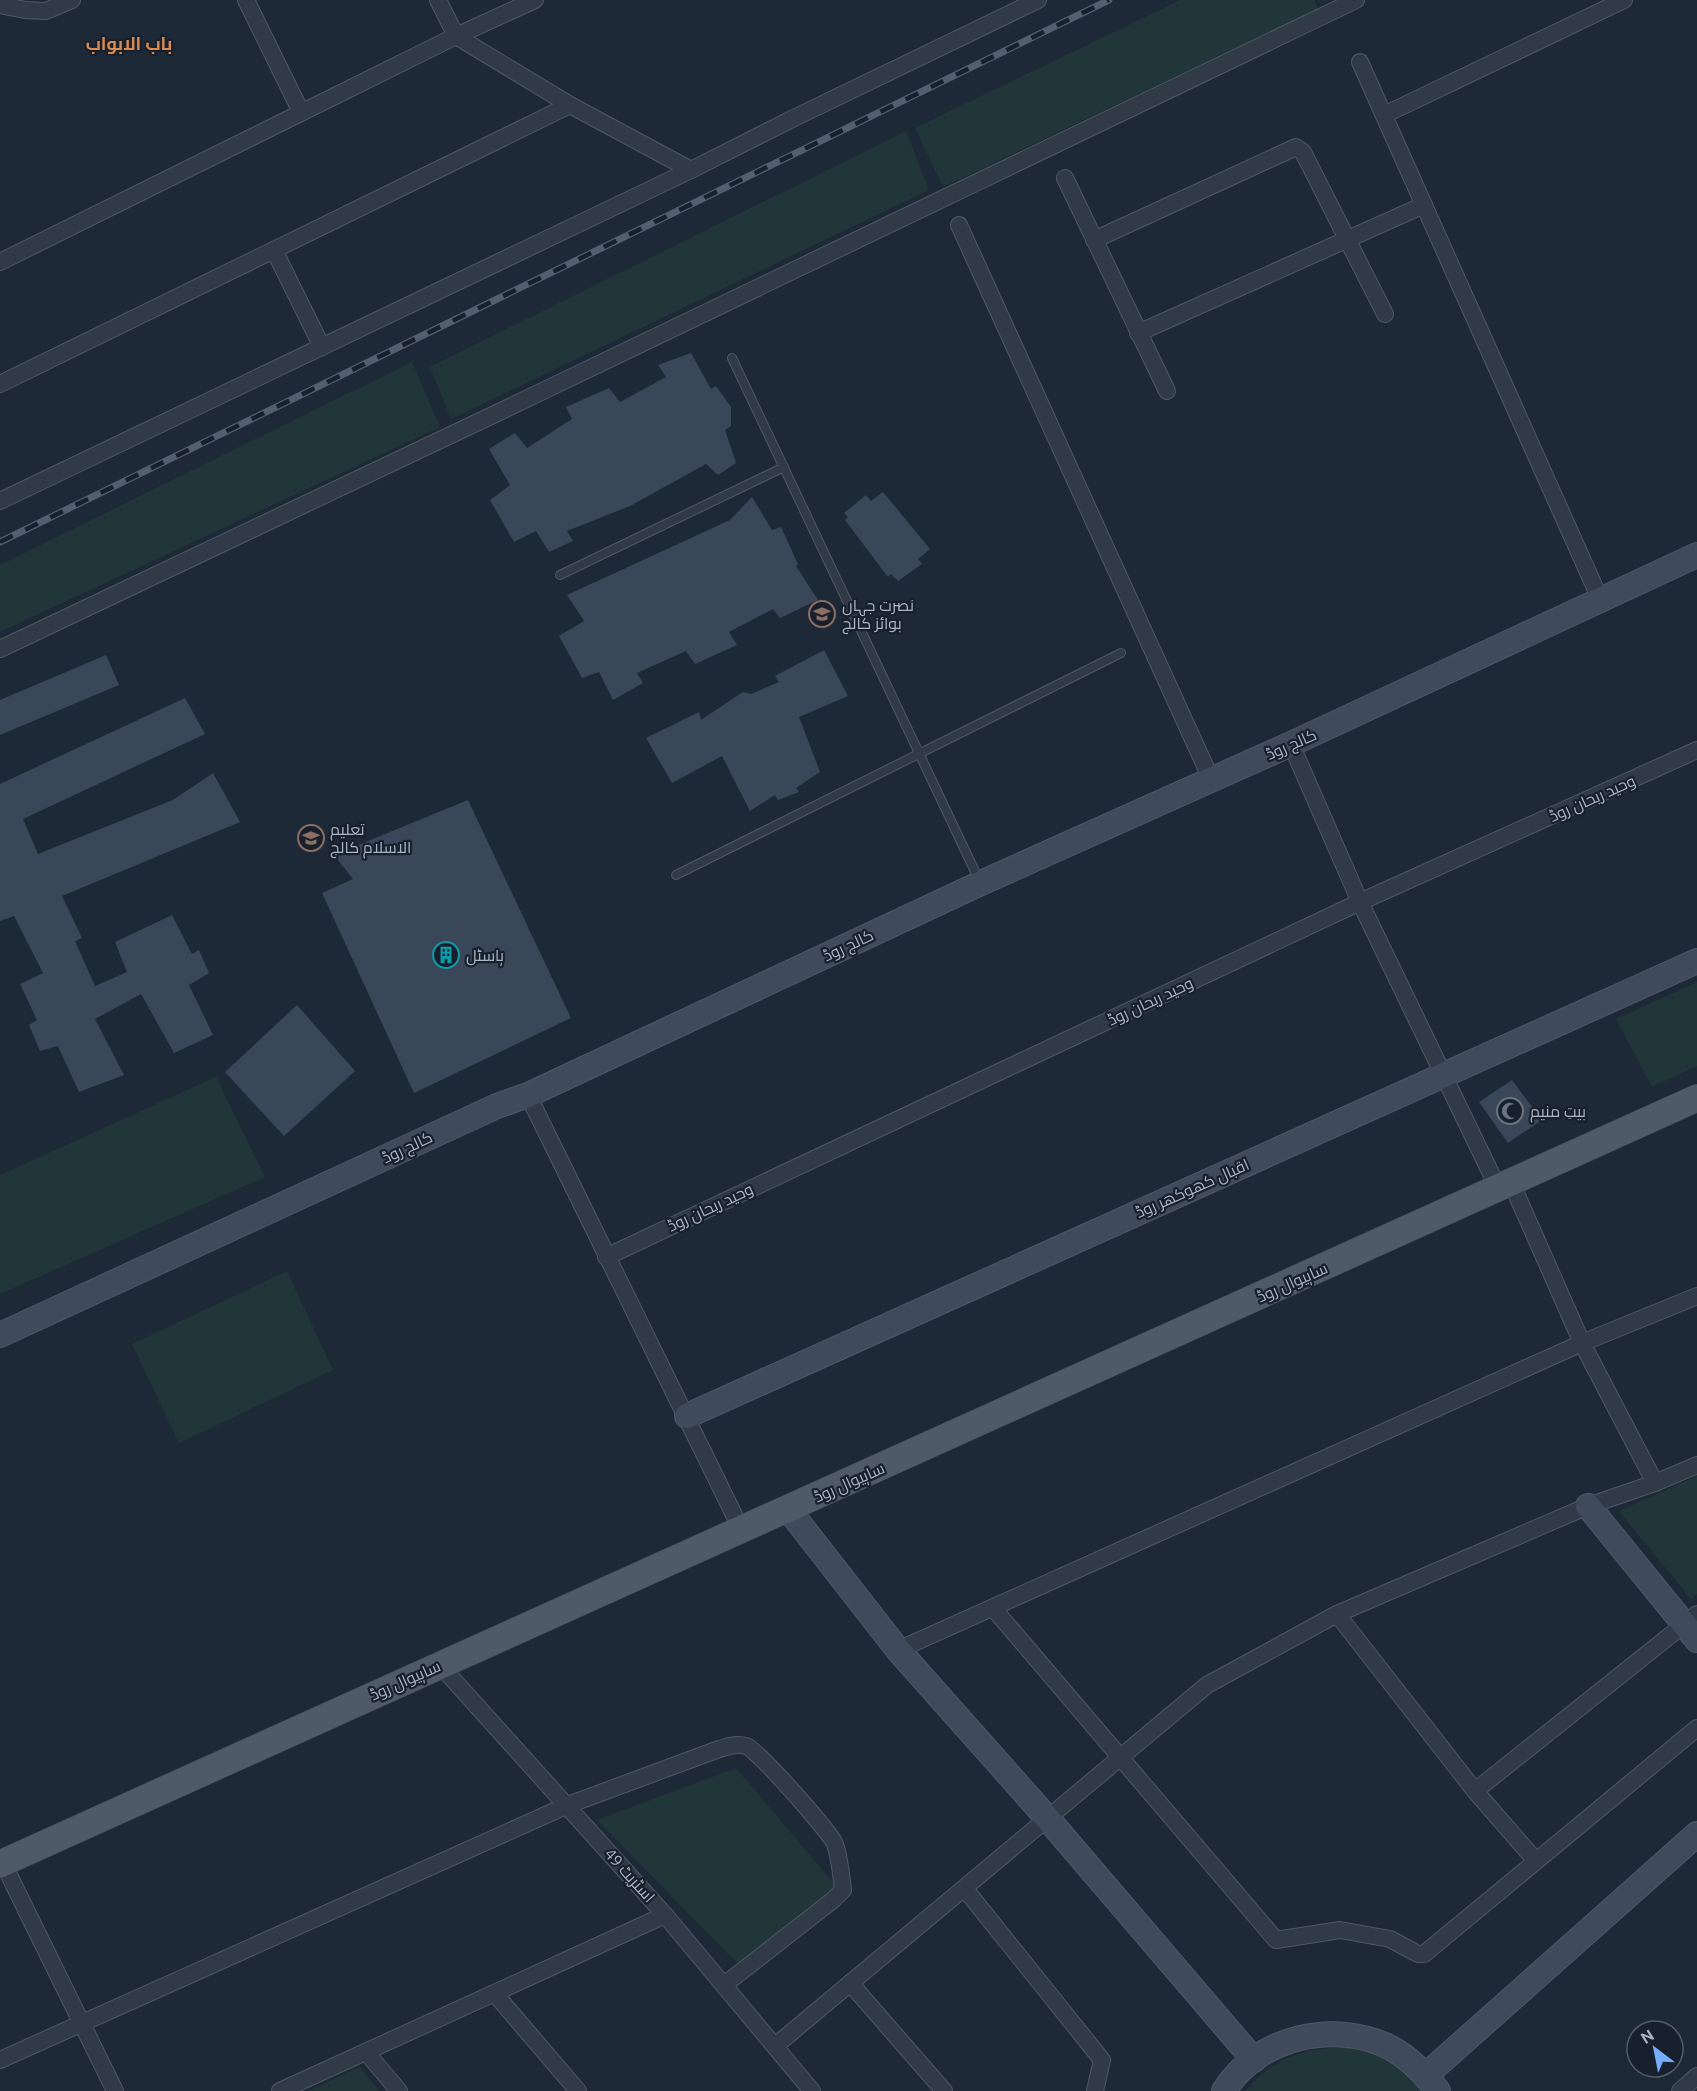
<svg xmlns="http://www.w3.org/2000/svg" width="1697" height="2091" font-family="Ubuntu,Cairo,sans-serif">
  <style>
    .green { fill: #203638 }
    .building { fill: #3a4758 }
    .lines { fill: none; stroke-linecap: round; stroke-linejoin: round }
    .lane-casing { stroke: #4f5866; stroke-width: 10 }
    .street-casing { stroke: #4f5866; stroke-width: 18 }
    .secondary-casing { stroke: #4f5866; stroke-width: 26 }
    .primary-casing { stroke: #3b4451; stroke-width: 28 }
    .lane { stroke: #313b48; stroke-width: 8 }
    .street { stroke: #313b48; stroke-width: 16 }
    .secondary { stroke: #3f4a5b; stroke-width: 24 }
    .primary { stroke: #4f5a68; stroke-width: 27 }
    .rail-casing { stroke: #535f6f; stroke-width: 7 }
    .rail { stroke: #17202c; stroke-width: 4.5; stroke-dasharray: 14; stroke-linecap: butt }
    .labels { text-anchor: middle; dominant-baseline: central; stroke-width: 4.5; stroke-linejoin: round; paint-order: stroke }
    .poi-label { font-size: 16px; fill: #abb5c5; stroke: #17202c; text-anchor: start }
    .street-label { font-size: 16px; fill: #abb5c5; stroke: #17202c }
    .neighbourhood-label { font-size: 18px; font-weight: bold; fill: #d98b52; stroke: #17202c }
  </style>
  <rect width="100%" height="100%" fill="#1e2937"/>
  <g class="green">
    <path d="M1180,0h134l4,9 -375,178 -28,-59z"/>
    <path d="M906,131l23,59 -478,229 -21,-52z"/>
    <path d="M412,362l28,65 -440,205v-67z"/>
    <path d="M1697,982v84l-45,21 -36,-68z"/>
    <path d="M216,1077l49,100 -265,117v-119z"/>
    <path d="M287,1271l46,99 -154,73 -47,-99z"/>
    <path d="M1697,1476v118l-6,5 -72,-88z"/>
    <path d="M736,1768l101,119 -98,78 -142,-145z"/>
    <path d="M1345,2047l29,7 26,13 24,24h-179c31,-34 54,-42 100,-44z"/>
    <path d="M360,2067l19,24h-71z"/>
  </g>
  <g class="building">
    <path d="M691,353l20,36 5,-3 15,21v19l-6,4 11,33 -18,12 -12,-11 -76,42 -63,25 6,10 -24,11 -13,-21 -22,11 -24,-42 20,-15 -21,-36 26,-16 12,15 45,-29 -6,-12 43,-19 11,14 46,-25 -8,-12z"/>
    <path d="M883,492l47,57 -12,10 4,5 -24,17 -7,-7 -3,3 -43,-57 3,-3 -4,-4 22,-18 5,6z"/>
    <path d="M752,497l20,33 9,-3 17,37 -2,2 22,34 -38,18 -7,-9 -44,23 8,13 -42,19 -9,-13 -49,22 6,10 -30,17 -14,-28 -17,6 -23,-42 25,-15 -17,-26 163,-75z"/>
    <path d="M824,650l24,46 -49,21 21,55 -24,16 3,4 -21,8 -3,-5 -25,16 -28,-55 -50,27 -26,-45 53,-26 2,8 42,-28 8,2 28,-12 -4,-6z"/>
    <path d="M106,655l13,30 -119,50v-35z"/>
    <path d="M185,698l20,36 -182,85 15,35 135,-54 40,-27 27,49 -178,74 20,42 -7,3 20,45 32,-14 -12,-30 57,-27 20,39 7,-4 10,23 -20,12 24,50 -39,18 -33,-59 -46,25 29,56 -45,17 -21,-46 -18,5 -11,-26 8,-5 -17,-36 23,-11 -29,-57 -14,5v-137z"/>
    <path d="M468,800l103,218 -157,75 -92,-200 31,-14 -19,-24z"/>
    <path d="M297,1005l58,66 -71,65 -59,-64z"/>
    <path d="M1512,1080l30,40 -34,23 -29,-41z"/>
  </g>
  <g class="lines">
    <defs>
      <g id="lane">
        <path d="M732,358l248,524"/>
        <path d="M560,575l224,-108"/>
        <path d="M676,875l445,-222"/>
      </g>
      <g id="street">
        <path d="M246,0l55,112"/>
        <path d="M438,0l18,36 114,69 121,65"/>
        <path d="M0,5l25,5 21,1 26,-11"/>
        <path d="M1360,62l240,537"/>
        <path d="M1384,115l240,-115"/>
        <path d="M1065,178l102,213"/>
        <path d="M959,225l252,554"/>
        <path d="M1094,240l202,-93 7,5 82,162"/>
        <path d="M274,250l48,97"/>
        <path d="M0,262l456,-226 79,-36"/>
        <path d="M1138,333l286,-128"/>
        <path d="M0,384l570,-279"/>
        <path d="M0,501l691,-331 103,-52 244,-118"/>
        <path d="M0,649l495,-235 861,-414"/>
        <path d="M1291,744l69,158 138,286"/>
        <path d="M528,1095l213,434"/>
        <path d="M1511,1182l71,161 73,140"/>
        <path d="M606,1257l754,-355 337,-152"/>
        <path d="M993,1608l283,332 64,-10 50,9 28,15h6l273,-226"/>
        <path d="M1337,1614l138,177 61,70"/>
        <path d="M898,1650l684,-307 115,-47"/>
        <path d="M440,1665l225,250 147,176"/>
        <path d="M1475,1791l222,-177"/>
        <path d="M3,1863l112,228"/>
        <path d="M965,1889l137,171 -7,31"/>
        <path d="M850,1983l94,108"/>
        <path d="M495,1994l83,97"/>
        <path d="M775,2046l432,-361 130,-71 251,-108 67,-23 42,-18"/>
        <path d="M366,2052l33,39"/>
        <path d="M0,2060l568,-255 151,-56c8,-2 18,-6 27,-3 11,3 84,86 89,98 5,15 6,30 8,46l-10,10 -109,85"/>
        <path d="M280,2091l385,-176"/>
        <path d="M1680,2091l17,-15"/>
      </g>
      <g id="secondary">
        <path d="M0,1335l497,-229 31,-11 453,-212 310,-139 406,-189"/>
        <path d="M687,1416l1010,-455"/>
        <path d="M1588,1506l109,134"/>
        <path d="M788,1509l110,141 150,169 206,241"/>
        <path d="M1426,2075l271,-241"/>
        <path d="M1224,2091c33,-54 111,-72 167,-43 20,11 34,26 47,43"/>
      </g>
      <path id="primary" d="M0,1864l1697,-766"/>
    </defs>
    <use href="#lane" class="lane-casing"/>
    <use href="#street" class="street-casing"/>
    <use href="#secondary" class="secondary-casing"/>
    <use href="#primary" class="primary-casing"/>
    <use href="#lane" class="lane"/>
    <use href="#street" class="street"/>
    <use href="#secondary" class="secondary"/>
    <use href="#primary" class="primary"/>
    <defs>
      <path id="rail" d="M0,542l1109,-542"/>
    </defs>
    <use href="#rail" class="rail-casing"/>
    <use href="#rail" class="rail"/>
  </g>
  <defs>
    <symbol id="university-ring" viewBox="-11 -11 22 22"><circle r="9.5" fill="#17202c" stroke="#8d6e63" stroke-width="1.5"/><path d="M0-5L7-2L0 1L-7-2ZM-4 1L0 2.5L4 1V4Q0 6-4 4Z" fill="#8d6e63"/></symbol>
    <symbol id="building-ring" viewBox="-11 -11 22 22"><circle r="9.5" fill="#17202c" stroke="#0f9aa8" stroke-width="1.5"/><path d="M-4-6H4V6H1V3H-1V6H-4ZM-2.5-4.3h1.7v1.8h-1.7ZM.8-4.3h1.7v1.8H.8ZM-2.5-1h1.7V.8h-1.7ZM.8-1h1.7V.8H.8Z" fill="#0f9aa8"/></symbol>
    <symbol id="mosque-ring" viewBox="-11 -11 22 22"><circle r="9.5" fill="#17202c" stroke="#6b7280" stroke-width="1.5"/><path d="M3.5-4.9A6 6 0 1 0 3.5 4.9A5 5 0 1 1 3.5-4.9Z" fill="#6b7280"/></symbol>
  </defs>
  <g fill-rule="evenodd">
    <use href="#university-ring" x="807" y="599" width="30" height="30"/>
    <use href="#university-ring" x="296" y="823" width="30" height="30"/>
    <use href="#building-ring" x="431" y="940" width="30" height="30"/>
    <use href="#mosque-ring" x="1495" y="1096" width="30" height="30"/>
  </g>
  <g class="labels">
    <g class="poi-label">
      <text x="842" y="605">نصرت جہاں<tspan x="842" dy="18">بوائز کالج</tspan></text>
      <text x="330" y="829">تعلیم<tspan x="330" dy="18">الاسلام کالج</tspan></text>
      <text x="466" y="955">ہاسٹل</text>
      <text x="1530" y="1111">بیتِ منیم</text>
    </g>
    <g class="street-label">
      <text transform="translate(1291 744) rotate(-24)">کالج روڈ</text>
      <text transform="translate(1592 798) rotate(-24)">وحید ریحان روڈ</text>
      <text transform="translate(848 945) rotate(-25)">کالج روڈ</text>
      <text transform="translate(1150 1001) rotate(-25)">وحید ریحان روڈ</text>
      <text transform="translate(407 1147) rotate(-25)">کالج روڈ</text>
      <text transform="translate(1192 1188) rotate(-24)">اقبال کھوکھر روڈ</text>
      <text transform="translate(710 1207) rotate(-25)">وحید ریحان روڈ</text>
      <text transform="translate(1292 1282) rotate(-24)">ساہیوال روڈ</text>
      <text transform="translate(849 1482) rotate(-24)">ساہیوال روڈ</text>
      <text transform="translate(405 1680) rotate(-24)">ساہیوال روڈ</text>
      <text transform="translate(630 1875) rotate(48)">اسٹریٹ 49</text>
    </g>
    <g class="neighbourhood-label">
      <text x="129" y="43">باب الابواب</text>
    </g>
  </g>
  <g transform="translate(1655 2049) rotate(328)"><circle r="28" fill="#17202c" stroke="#525c69" stroke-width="1.5"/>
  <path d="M0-4.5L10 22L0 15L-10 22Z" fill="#77adfe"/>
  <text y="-9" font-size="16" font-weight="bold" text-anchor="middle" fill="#abb5c5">N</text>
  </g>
</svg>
